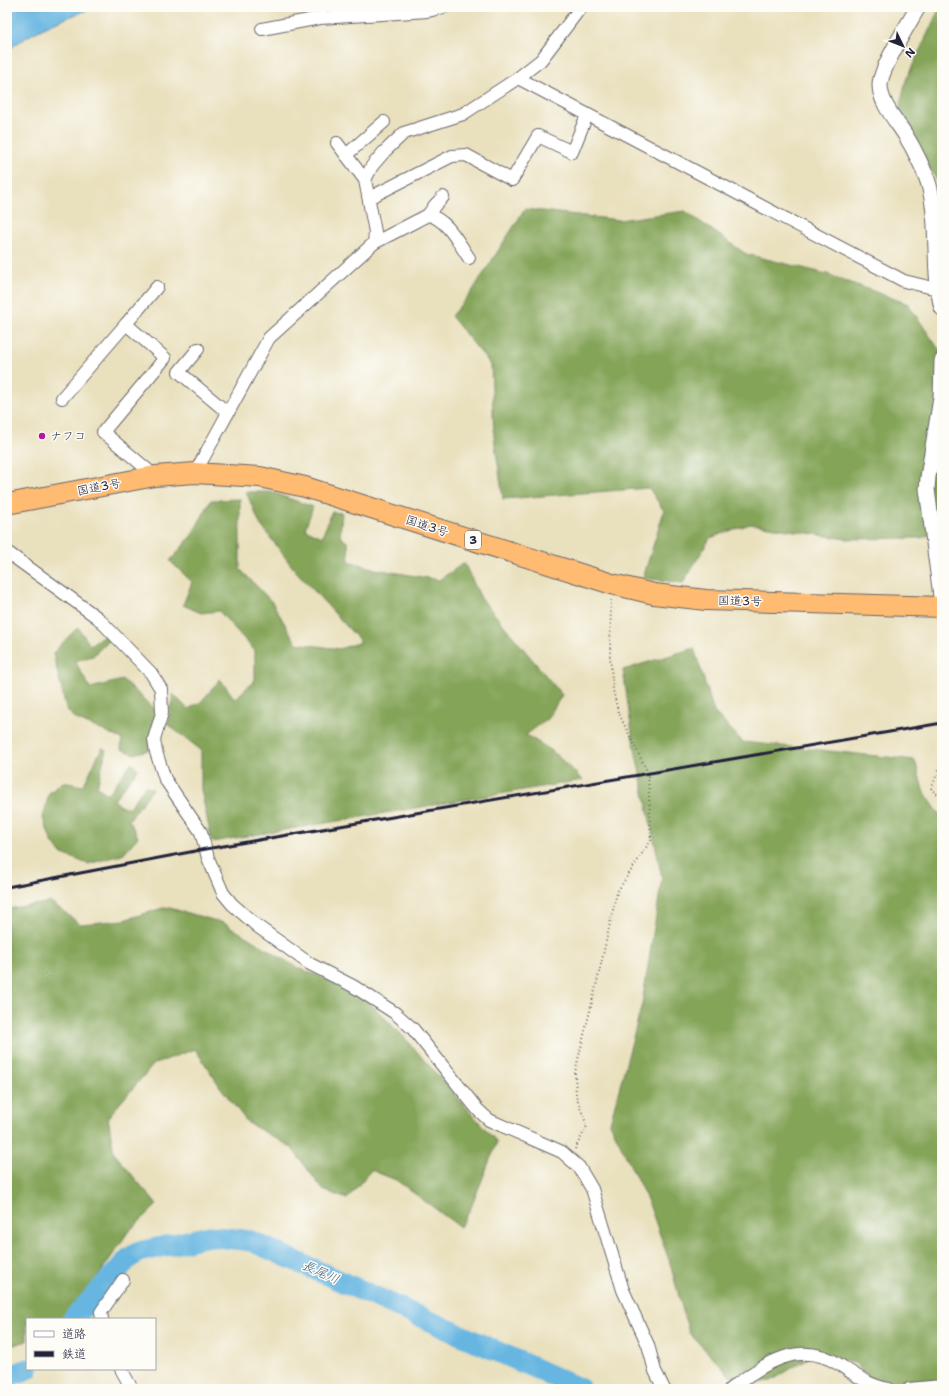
<svg xmlns="http://www.w3.org/2000/svg" width="949" height="1396" font-family="'Shantell Sans','Klee One',sans-serif">
  <style>
    .forest { fill: #84a459; stroke: #53634a }
    .water { fill: #66b6e1; stroke: #446c8e }
    .lines { fill: none; stroke-linecap: round; stroke-linejoin: round }
    .river { stroke: #66b6e1; stroke-width: 21 }
    .minor-casing { stroke: #686468; stroke-width: 14 }
    .tertiary-casing { stroke: #686468; stroke-width: 17 }
    .trunk-casing { stroke: #686468; stroke-width: 22 }
    .path { stroke: #686468; stroke-width: 2; stroke-dasharray: 1 3; stroke-linecap: butt }
    .minor { stroke: #fff; stroke-width: 12 }
    .tertiary { stroke: #fff; stroke-width: 15 }
    .trunk { stroke: #ffbb71; stroke-width: 20 }
    .rail { stroke: #22223b; stroke-width: 3 }
    .poi-dot { fill: #b5179e; stroke: #fdfcf7; stroke-width: 1.5 }
    .labels { text-anchor: middle; dominant-baseline: central; stroke-width: 3; stroke-linejoin: round; paint-order: stroke }
    .shield { fill: #fdfcf7; stroke: #646373; stroke-width: 1 }
    .shield-label { font-size: 11px; font-weight: bold; fill: #22223b }
    .poi-label { font-size: 12px; fill: #22223b; stroke: #fdfcf7; text-anchor: start }
    .street-label { font-size: 12px; fill: #22223b; stroke: #fdfcf7 }
    .water-label { font-size: 13px; font-style: italic; fill: #3d5d7d; stroke: #fdfcf7 }
  </style>
  <rect width="100%" height="100%" fill="#fdfcf7"/>
  <filter id="ink" filterUnits="userSpaceOnUse"><feTurbulence type="fractalNoise" baseFrequency=".025" numOctaves="2"/><feDisplacementMap in="SourceGraphic" scale="8" xChannelSelector="R" yChannelSelector="G"/><feConvolveMatrix kernelMatrix="1 2 1 2 8 2 1 2 1" color-interpolation-filters="sRGB"/></filter>
  <filter id="wash" filterUnits="userSpaceOnUse"><feTurbulence type="fractalNoise" baseFrequency=".012" numOctaves="4" result="noise"/><feDisplacementMap in="SourceGraphic" scale="16" xChannelSelector="R" yChannelSelector="G"/><feGaussianBlur stdDeviation="0.9" result="paint"/><feColorMatrix in="noise" values="0 0 0 0 0 0 0 0 0 0 0 0 0 0 0 0 0 1.4 0 .05"/><feComposite in="paint" operator="in"/></filter>
  <g filter="url(#wash)">
    <rect width="100%" height="100%" fill="#e9e0bd"/>
    <g class="forest">
      <path d="M940,7h2v182l-44,-75 8,-34z"/>
      <path d="M525,209l94,11 66,-9 61,43 81,20 81,30 30,44 4,3v179l-21,8 -75,1 -96,-15 -40,14 -27,45 -40,-5 21,-67 -15,-23 -146,11 -9,-62 -3,-72 -40,-49 20,-23z"/>
      <path d="M246,492h25l42,15 -8,22 17,8 10,-25 10,1 -2,23 8,7 1,18 26,8 64,11 25,-17 17,35 81,97 -14,23 -22,17 25,15 32,30 -371,62 -11,-52v-40l-34,-26 6,-30 15,15 13,-7 19,-23 15,20 20,-19v-29l-36,-40 -18,2 -18,-8 9,-23 -22,-21 22,-26 19,-35 29,-1v70l32,33 24,41 43,6 22,-7 -67,-73 -34,-45z"/>
      <path d="M78,627l12,18 14,-10 5,5 -16,16 -18,5 15,27 33,-8 32,29 -6,41 -15,4 -13,-5 1,-10 -48,-21 -8,-10 -13,-55z"/>
      <path d="M694,648l20,64 29,30 172,18 8,30 19,28v571h-64l-23,-26 -42,-8 -42,26 -32,4 -50,-52 -20,-73 -20,-56 -39,-81 32,-119 20,-126 -29,-138 -10,-70z"/>
      <path d="M102,748l4,2 -9,37 11,7 23,-31 7,6 -24,31 8,7h8l15,-21 8,3 -24,31 9,17 -16,18 -34,9 -28,-11 -9,-13 -8,-22 6,-25 14,-11 20,4z"/>
      <path d="M51,902l29,22 44,-4 42,-13 58,16 74,45 61,24 45,45 93,105 -27,68 -10,17 -64,-47 -25,-10 -24,29 -24,-9 -32,-43 -43,-24 -27,-35 -26,-39 -41,15 -46,53 6,36 43,52 -29,27 -39,58 -27,29h-35v22l-20,6v-438z"/>
    </g>
    <path class="water" d="M7,7h89c-30,11 -64,23 -89,44z"/>
    <g class="lines">
      <g class="river">
        <path d="M73,1319l56,-61 10,-6 70,-16 42,5 330,148"/>
        <path d="M7,1377l21,-8"/>
      </g>
    </g>
  </g>
  <g filter="url(#ink)">
    <g class="lines">
      <defs>
        <g id="minor">
          <path d="M262,29l58,-11 108,-7 16,-4"/>
          <path d="M518,78l386,203 33,8"/>
          <path d="M337,143l28,37"/>
          <path d="M346,155l38,-33"/>
          <path d="M369,198l83,-42 14,-1 46,25 26,-44 34,16 15,-37"/>
          <path d="M428,215l7,-10 8,-8"/>
          <path d="M374,243l54,-28c19,4 30,27 41,43"/>
          <path d="M126,324l31,-37"/>
          <path d="M198,349l-19,23 49,41"/>
          <path d="M62,398l64,-74 39,34 -62,74 52,44"/>
          <path d="M195,473l74,-135 105,-95 1,-11 -10,-52 7,-14 12,-14 20,-19 59,-19 55,-36 23,-18 40,-53"/>
          <path d="M7,552l91,66 53,55 10,16 1,24 -8,26 2,13 9,27 36,53 7,26 15,35 9,11 25,22 53,38 43,22 42,27 18,16 65,81 11,10 64,28 9,4 17,15 13,22 31,101 25,55 7,26 9,18"/>
          <path d="M102,1319l-1,-7 22,-32"/>
          <path d="M121,1369l11,20"/>
          <path d="M730,1389c33,-24 69,-51 110,-24 15,10 30,21 49,24"/>
          <path d="M909,1389l33,-3"/>
        </g>
        <g id="tertiary">
          <path d="M918,7c-9,16 -38,62 -38,78 0,19 17,36 26,51 8,13 19,35 23,49 11,41 3,83 13,123"/>
          <path d="M942,361l-1,37 -13,79 -1,12 15,115"/>
        </g>
        <path id="trunk" d="M7,504l148,-28 40,-3 65,4 45,10 307,97 42,10 52,6 236,7"/>
      </defs>
      <use href="#minor" class="minor-casing"/>
      <use href="#tertiary" class="tertiary-casing"/>
      <use href="#trunk" class="trunk-casing"/>
      <g class="path">
        <path d="M938,623l4,3"/>
        <path d="M942,762l-11,27 11,9"/>
        <path d="M575,1149l12,-23 -11,-30 -1,-24 22,-90 20,-90 34,-52 -3,-67 -30,-61 -5,-22 -3,-34 1,-56"/>
      </g>
      <use href="#minor" class="minor"/>
      <use href="#tertiary" class="tertiary"/>
      <use href="#trunk" class="trunk"/>
      <path class="rail" d="M7,887l199,-38 736,-126"/>
    </g>
  </g>
  <circle class="poi-dot" cx="42" cy="436" r="4"/>
  <g class="labels">
    <rect class="shield" x="465" y="531" width="16" height="18" rx="3"/>
    <g class="shield-label">
      <text x="473" y="540">3</text>
    </g>
    <g class="poi-label">
      <text x="50" y="436">ナフコ</text>
    </g>
    <g class="street-label">
      <text transform="translate(99 487) rotate(-11)">国道3号</text>
      <text transform="translate(427 526) rotate(18)">国道3号</text>
      <text transform="translate(740 601) rotate(1)">国道3号</text>
    </g>
    <g class="water-label">
      <text transform="translate(321 1272) rotate(24)">長尾川</text>
    </g>
  </g>
  <rect width="949" height="1396" fill="none" stroke="#fdfcf7" stroke-width="24"/>
  <rect x="26" y="1318" width="130" height="52" fill="#fdfcf7" stroke="#a5a5ac"/>
  <rect x="34" y="1331" width="20" height="6" fill="#ffffff" stroke="#a5a5ac"/>
  <text x="62" y="1338" font-size="12" fill="#22223b">道路</text>
  <rect x="34" y="1351" width="20" height="6" fill="#22223b" stroke="#a5a5ac"/>
  <text x="62" y="1358" font-size="12" fill="#22223b">鉄道</text>
  <g transform="translate(903 46) rotate(133)" stroke="#fdfcf7" stroke-width="3" paint-order="stroke">
  <path d="M0-3L7 15L0 10L-7 15Z" fill="#22223b"/>
  <text y="-6" font-size="11" font-weight="bold" text-anchor="middle" fill="#22223b">N</text>
  </g>
</svg>
